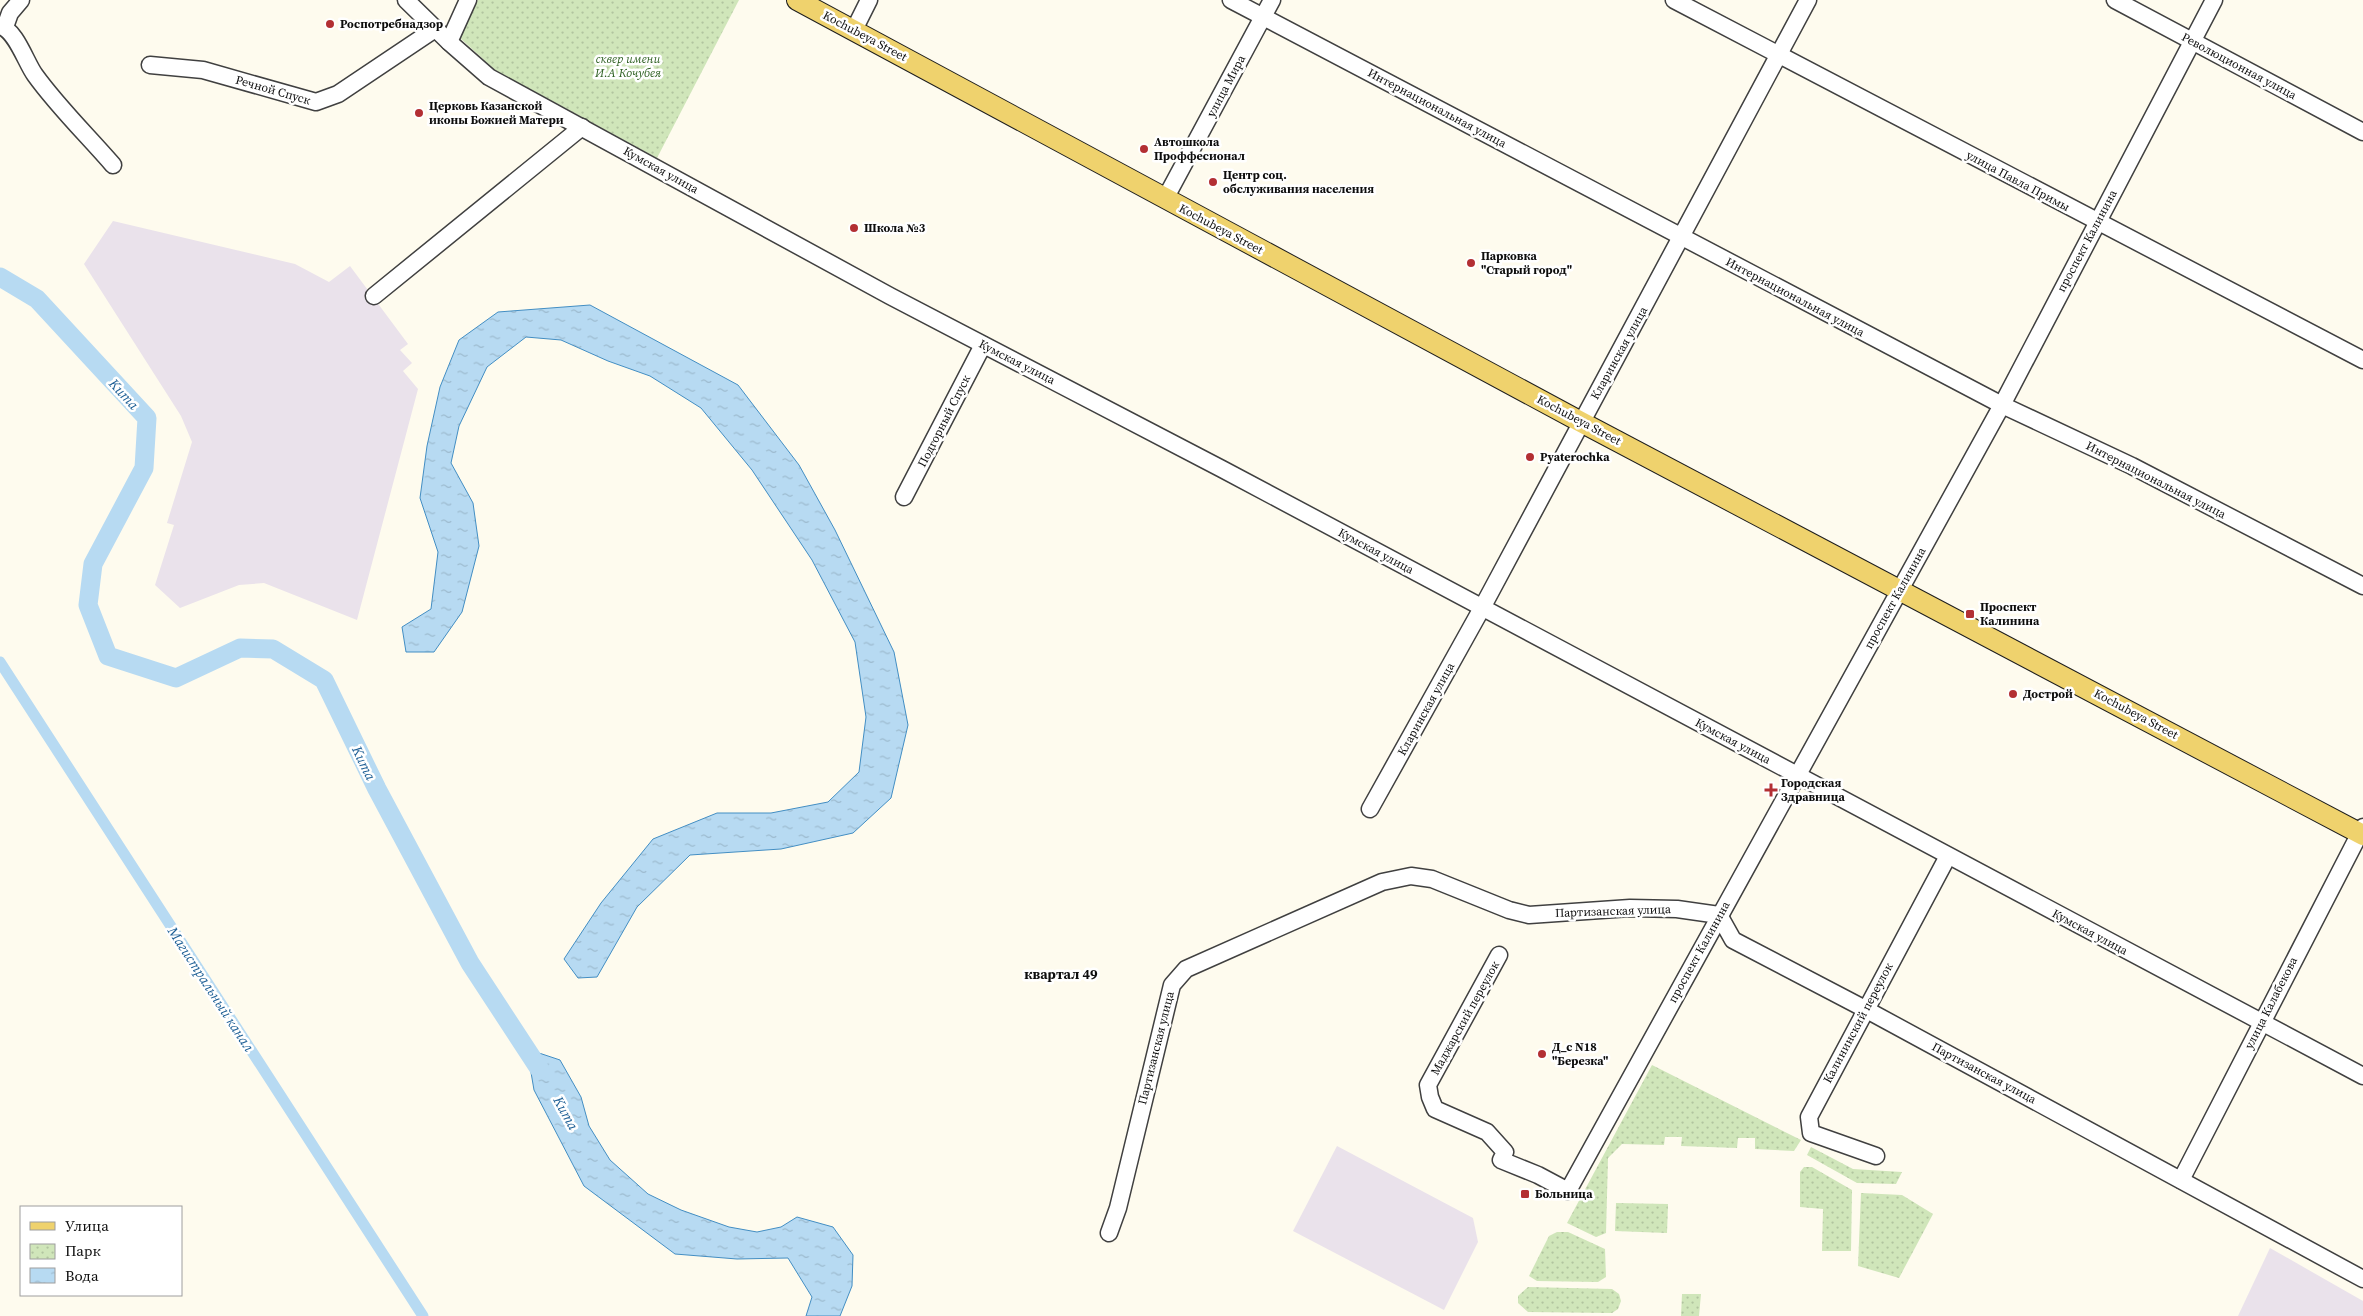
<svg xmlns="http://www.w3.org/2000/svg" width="2363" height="1316" font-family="'Source Serif 4',serif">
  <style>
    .industrial { fill: #eae2eb }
    .park { fill: url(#park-dots) }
    .water { fill: url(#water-ripples); stroke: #438ec3 }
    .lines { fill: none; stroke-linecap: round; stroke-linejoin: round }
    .canal { stroke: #b7daf2; stroke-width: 11 }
    .river { stroke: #b7daf2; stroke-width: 19 }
    .minor-casing { stroke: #404040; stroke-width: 19 }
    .major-casing { stroke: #1e1e1e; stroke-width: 22 }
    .minor { stroke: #fff; stroke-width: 16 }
    .major { stroke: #efd26d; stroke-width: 20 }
    .poi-dot { fill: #b32f33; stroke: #fff; stroke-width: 2 }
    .labels { text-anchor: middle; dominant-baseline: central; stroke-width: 5; stroke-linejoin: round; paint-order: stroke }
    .poi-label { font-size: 12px; font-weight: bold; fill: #0d0d0d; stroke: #fff; text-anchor: start }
    .street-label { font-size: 12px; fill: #0d0d0d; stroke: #fff }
    .park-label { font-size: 12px; font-style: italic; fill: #2e6022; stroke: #fff }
    .water-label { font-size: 14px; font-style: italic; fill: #1f6096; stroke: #fff }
    .neighbourhood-label { font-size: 14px; font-weight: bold; fill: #0d0d0d; stroke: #fff }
  </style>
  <defs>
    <pattern id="park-dots" width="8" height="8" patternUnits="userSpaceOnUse" patternTransform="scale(1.25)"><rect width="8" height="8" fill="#d0e6ba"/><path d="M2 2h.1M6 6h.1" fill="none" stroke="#b1c49f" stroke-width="1.8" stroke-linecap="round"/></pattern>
    <pattern id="water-ripples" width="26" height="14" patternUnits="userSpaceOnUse" patternTransform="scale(1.25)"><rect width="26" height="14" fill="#b7daf2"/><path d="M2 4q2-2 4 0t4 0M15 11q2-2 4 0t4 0" fill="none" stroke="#9cbace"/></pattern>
  </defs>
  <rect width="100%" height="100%" fill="#fefbee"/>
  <g class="industrial">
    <path d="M113,221l182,43 34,18 21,-16 58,78 -8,6 12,13 -9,8 15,18 -61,231 -93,-37 -25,2 -59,23 -25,-23 19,-60 -7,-2 25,-81 -11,-26 -97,-152z"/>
    <path d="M1337,1146l136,72 5,24 -34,68 -151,-79z"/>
    <path d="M2270,1248l93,53v15h-125z"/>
  </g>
  <g class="park">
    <path d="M478,0h261l-82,158 -162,-88 -36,-33z"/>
    <path d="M1652,1065l149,75 -7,11 -39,-2v-11h-17l-1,10 -56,-2 1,-9h-17l-1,8 -42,-1 -14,14 -2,75 -10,4 -29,-14z"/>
    <path d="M1811,1147l42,22 49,3 -6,12 -39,-1 -50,-28z"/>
    <path d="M1804,1167h8l40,23 -1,61h-29l1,-42 -23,-2v-35z"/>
    <path d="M1861,1193l41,2 31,19 -34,64 -41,-12z"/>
    <path d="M1616,1203l52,1 -1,29 -52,-2z"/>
    <path d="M1557,1232h11l37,17 1,28 -8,5 -61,-1 -8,-5 20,-40z"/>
    <path d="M1528,1287l84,2 7,5 2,7 -3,8 -6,4 -84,-1 -10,-9v-7z"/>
    <path d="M1682,1294h19l-2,22h-18z"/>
  </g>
  <g class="water">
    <path d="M590,305l148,80 61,80 36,65 59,122 14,73 -17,73 -38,35 -72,16 -91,6 -53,52 -40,70 -19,1 -14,-19 37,-56 52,-64 64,-26h54l57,-11 31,-30 7,-55 -11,-75 -43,-82 -60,-90 -51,-62 -51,-32 -42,-15 -47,-21 -35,-3 -39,30 -28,59 -8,37 22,40 6,43 -17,66 -28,40h-28l-4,-25 29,-18 7,-57 -18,-54 7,-52 13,-59 19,-47 39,-28z"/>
    <path d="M527,1049l33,11 21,37 8,29 21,34 38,34 33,16 48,17 28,5 24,-5 16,-10 36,10 20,28 -1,31 -12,30h-34l6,-19 -24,-39 -51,1 -62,-5 -91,-68 -50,-96z"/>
  </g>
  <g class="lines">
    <path class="canal" d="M0,662l423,654"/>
    <path class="river" d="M0,277l37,22 110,119 -3,50 -51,96 -5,41 20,51 68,22 64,-30 33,1 51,31 53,109 93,174 70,107"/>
    <defs>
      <g id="minor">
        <path d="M406,0l43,42 40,35 401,219 332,173 1141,607"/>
        <path d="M1231,0l771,405 130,61 231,120"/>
        <path d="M1674,0l689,360"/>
        <path d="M2115,0l248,132"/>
        <path d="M0,26c16,4 26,37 35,49 23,32 53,61 78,90"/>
        <path d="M5,27l5,-14 11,-13"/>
        <path d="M854,30l15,-30"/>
        <path d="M449,42l19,-42"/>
        <path d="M150,65l53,5 113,32 22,-8 97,-65"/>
        <path d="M1165,199l107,-199"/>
        <path d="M374,296l208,-169"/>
        <path d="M904,497l79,-152"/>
        <path d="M1370,809l112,-201 326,-608"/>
        <path d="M1499,955l-71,130 2,12 5,12 52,23 18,20 -4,8 37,15 30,16 434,-786 212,-405"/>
        <path d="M1876,1156l-65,-23 -2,-16 139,-261"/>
        <path d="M2181,1180l182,-353"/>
        <path d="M1109,1233l9,-25 54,-223 14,-16 196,-87 29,-6 21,3 77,31 20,5 101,-7 47,1 42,6 14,25 132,69 498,270"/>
      </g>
      <path id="major" d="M797,0l784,422 782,413"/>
    </defs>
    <use href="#minor" class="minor-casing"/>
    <use href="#major" class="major-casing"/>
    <use href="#minor" class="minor"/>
    <use href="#major" class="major"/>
  </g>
  <g class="poi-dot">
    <circle cx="330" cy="24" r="5"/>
    <circle cx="419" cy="113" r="5"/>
    <circle cx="1144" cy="149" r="5"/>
    <circle cx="1213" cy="182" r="5"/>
    <circle cx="854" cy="228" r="5"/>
    <circle cx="1471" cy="263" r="5"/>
    <circle cx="1530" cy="457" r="5"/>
    <rect x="1965" y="609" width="10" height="10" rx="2.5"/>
    <circle cx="2013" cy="694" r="5"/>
    <path d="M1768.5 782.5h5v5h5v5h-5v5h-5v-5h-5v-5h5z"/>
    <circle cx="1542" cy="1054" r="5"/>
    <rect x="1520" y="1189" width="10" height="10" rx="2.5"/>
  </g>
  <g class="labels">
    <g class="poi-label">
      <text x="340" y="24">Роспотребнадзор</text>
      <text x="429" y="106">Церковь Казанской<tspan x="429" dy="14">иконы Божией Матери</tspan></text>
      <text x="1154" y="142">Автошкола<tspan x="1154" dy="14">Проффесионал</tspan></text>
      <text x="1223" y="175">Центр соц.<tspan x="1223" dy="14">обслуживания населения</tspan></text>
      <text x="864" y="228">Школа №3</text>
      <text x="1481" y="256">Парковка<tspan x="1481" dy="14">"Старый город"</tspan></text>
      <text x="1540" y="457">Pyaterochka</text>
      <text x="1980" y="607">Проспект<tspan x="1980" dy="14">Калинина</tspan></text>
      <text x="2023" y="694">Дострой</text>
      <text x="1781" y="783">Городская<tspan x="1781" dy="14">Здравница</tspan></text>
      <text x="1552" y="1047">Д_с N18<tspan x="1552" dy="14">"Березка"</tspan></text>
      <text x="1535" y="1194">Больница</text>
    </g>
    <g class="street-label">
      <text transform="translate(865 36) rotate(28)">Kochubeya Street</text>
      <text transform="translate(2239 66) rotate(28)">Революционная улица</text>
      <text transform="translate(1226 86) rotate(-62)">улица Мира</text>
      <text transform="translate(273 90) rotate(16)">Речной Спуск</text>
      <text transform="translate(1437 108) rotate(28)">Интернациональная улица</text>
      <text transform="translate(661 170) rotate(29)">Кумская улица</text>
      <text transform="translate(2018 181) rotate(28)">улица Павла Примы</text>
      <text transform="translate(1221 229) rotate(28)">Kochubeya Street</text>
      <text transform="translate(2087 241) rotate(-62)">проспект Калинина</text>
      <text transform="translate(1795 297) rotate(28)">Интернациональная улица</text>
      <text transform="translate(1619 353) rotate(-61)">Кларинская улица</text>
      <text transform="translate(1017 362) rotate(27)">Кумская улица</text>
      <text transform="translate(1579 420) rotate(28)">Kochubeya Street</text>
      <text transform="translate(944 421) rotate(-63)">Подгорный Спуск</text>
      <text transform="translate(2156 480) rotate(27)">Интернациональная улица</text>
      <text transform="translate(1376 551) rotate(28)">Кумская улица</text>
      <text transform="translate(1895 598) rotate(-61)">проспект Калинина</text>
      <text transform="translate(1426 709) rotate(-61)">Кларинская улица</text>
      <text transform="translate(2136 714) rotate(28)">Kochubeya Street</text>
      <text transform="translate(1733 741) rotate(28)">Кумская улица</text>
      <text transform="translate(1613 911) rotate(-2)">Партизанская улица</text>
      <text transform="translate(2090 932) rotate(28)">Кумская улица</text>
      <text transform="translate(1699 952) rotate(-61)">проспект Калинина</text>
      <text transform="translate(2271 1003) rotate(-63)">улица Калабекова</text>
      <text transform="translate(1465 1018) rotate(-61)">Маджарский переулок</text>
      <text transform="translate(1858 1023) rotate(-62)">Калининский переулок</text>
      <text transform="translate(1156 1048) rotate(-76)">Партизанская улица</text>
      <text transform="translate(1984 1073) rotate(28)">Партизанская улица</text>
    </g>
    <g class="park-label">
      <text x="628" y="59">сквер имени<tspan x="628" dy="14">И.А Кочубея</tspan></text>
    </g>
    <g class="water-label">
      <text transform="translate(124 394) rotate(47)">Kuma</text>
      <text transform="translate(364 763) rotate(64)">Kuma</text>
      <text transform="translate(211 989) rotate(57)">Магистральный канал</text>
      <text transform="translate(566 1113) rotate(61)">Kuma</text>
    </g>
    <g class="neighbourhood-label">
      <text x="1061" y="974">квартал 49</text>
    </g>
  </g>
  <rect x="20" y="1206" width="162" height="90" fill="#ffffff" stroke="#9e9e9e"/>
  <rect x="30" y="1222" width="25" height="8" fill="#efd26d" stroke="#9e9e9e"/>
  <text x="65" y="1231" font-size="15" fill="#0d0d0d">Улица</text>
  <rect x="30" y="1244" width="25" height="15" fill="url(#park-dots)" stroke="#9e9e9e"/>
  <text x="65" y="1256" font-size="15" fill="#0d0d0d">Парк</text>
  <rect x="30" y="1268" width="25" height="15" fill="url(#water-ripples)" stroke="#9e9e9e"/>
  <text x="65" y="1281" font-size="15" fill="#0d0d0d">Вода</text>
</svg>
